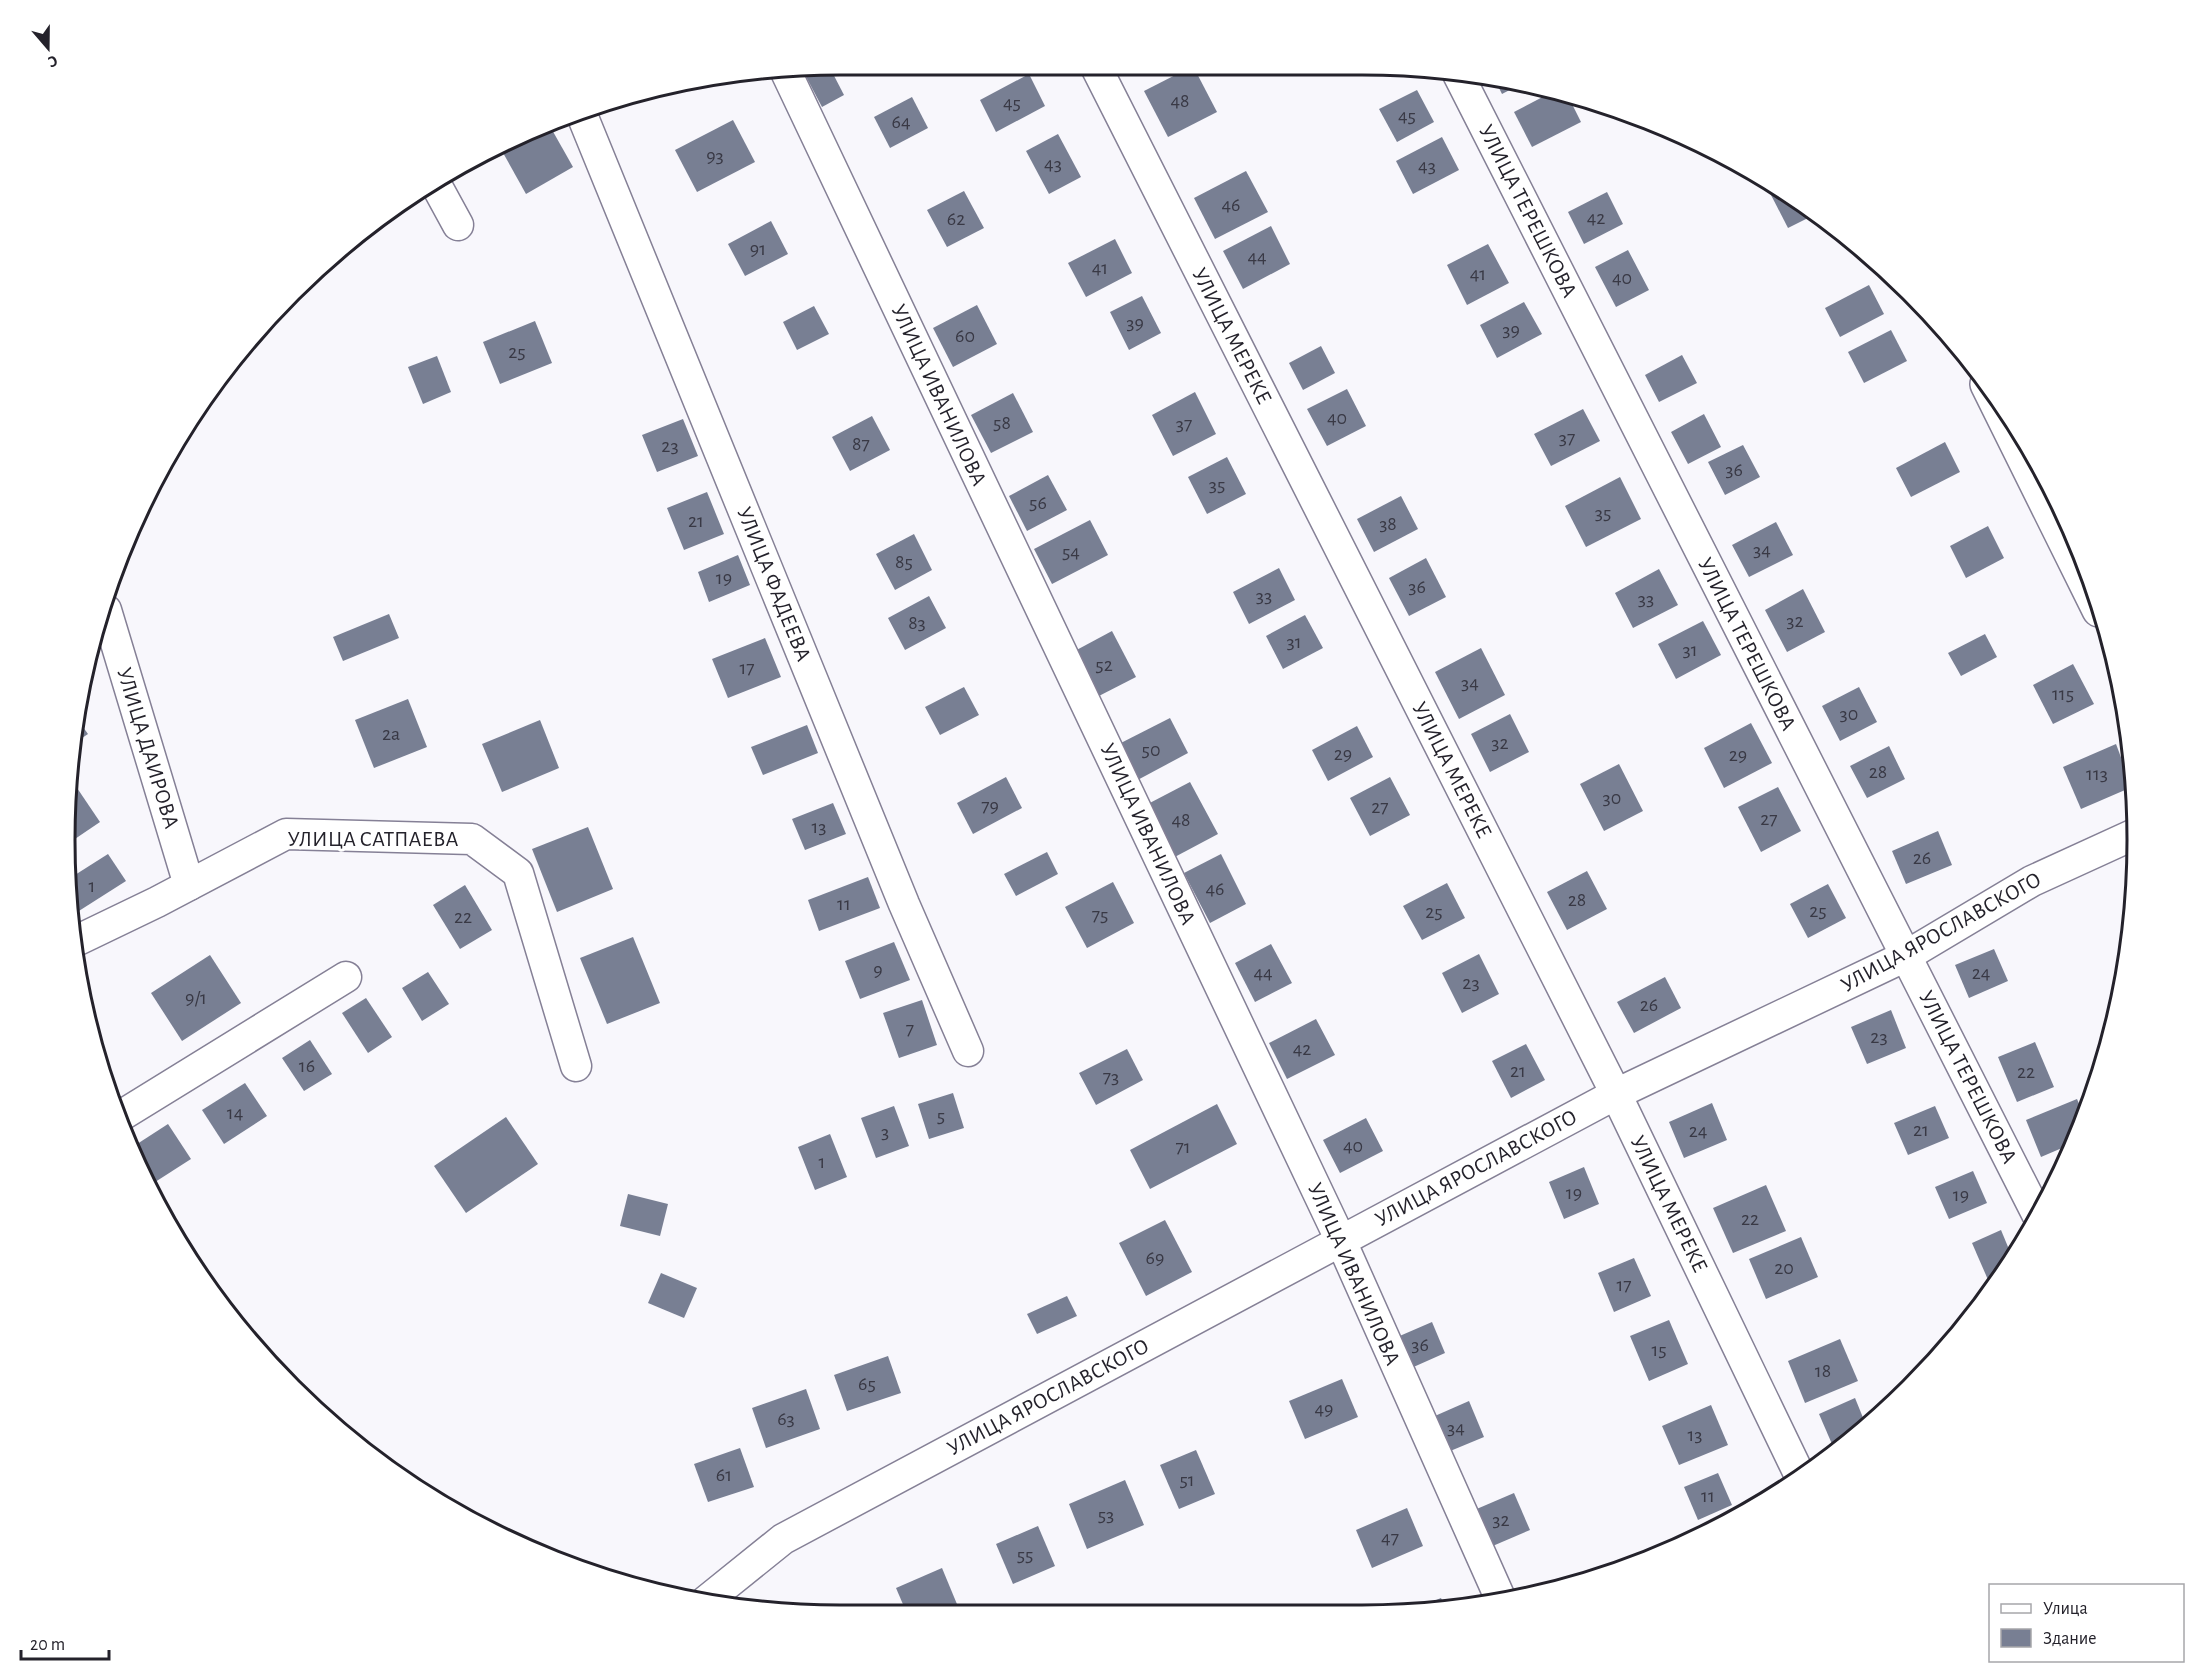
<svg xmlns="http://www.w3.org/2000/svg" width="2202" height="1680" font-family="'Alegreya Sans',sans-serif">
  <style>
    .building { fill: #787f93 }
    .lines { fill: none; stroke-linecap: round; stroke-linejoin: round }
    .minor-casing { stroke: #858096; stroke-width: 33 }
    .tertiary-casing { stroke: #858096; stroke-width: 36 }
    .minor { stroke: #fff; stroke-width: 30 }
    .tertiary { stroke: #fff; stroke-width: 33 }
    .labels { text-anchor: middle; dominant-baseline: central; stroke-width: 6; stroke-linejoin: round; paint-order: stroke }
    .number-label { font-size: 20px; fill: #393945 }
    .street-label { font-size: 22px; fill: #24222b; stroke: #fff }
    .rim { fill: none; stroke: #24222b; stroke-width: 3 }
  </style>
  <rect width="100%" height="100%" fill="#f8f7fc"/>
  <g class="building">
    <path d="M829,66l15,29 -22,12 -20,-38z"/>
    <path d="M1193,66l24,46 -49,25 -24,-46z"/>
    <path d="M1029,74l16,32 -49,26 -16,-32z"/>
    <path d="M1495,80l26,4 -19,10z"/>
    <path d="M1417,90l17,32 -37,20 -18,-33z"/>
    <path d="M1556,90l10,2 15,30 -49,25 -18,-35z"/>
    <path d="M912,97l16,31 -38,20 -16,-31z"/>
    <path d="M733,120l22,42 -58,30 -22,-42z"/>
    <path d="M551,128l22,39 -47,27 -24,-43z"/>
    <path d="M1058,134l23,43 -32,17 -23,-43z"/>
    <path d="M1442,137l17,33 -46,24 -17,-33z"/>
    <path d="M1246,171l22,41 -53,27 -21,-41z"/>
    <path d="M964,191l20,37 -37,19 -20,-37z"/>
    <path d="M1780,191l36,23 -28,14 -17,-33z"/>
    <path d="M1607,192l16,32 -39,20 -16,-32z"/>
    <path d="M771,221l17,33 -43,22 -17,-32z"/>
    <path d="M1271,226l19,38 -47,25 -20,-38z"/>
    <path d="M1115,239l17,34 -46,24 -18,-34z"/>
    <path d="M1488,244l21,39 -42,22 -20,-40z"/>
    <path d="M1628,250l21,40 -33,17 -21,-40z"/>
    <path d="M1869,285l15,29 -44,23 -15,-29z"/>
    <path d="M1142,296l19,37 -32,17 -19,-38z"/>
    <path d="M1524,302l18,32 -45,24 -17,-33z"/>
    <path d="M977,305l20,39 -44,23 -20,-39z"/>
    <path d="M814,306l15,28 -32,16 -14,-28z"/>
    <path d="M535,321l17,42 -52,21 -17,-42z"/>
    <path d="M1891,330l16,31 -43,22 -16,-31z"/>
    <path d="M1321,346l14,27 -32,17 -14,-27z"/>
    <path d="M1682,355l15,28 -38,19 -14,-27z"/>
    <path d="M437,356l14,36 -28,12 -15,-37z"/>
    <path d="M1347,389l19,37 -39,20 -20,-37z"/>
    <path d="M1195,392l21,42 -43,22 -21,-41z"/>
    <path d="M1013,393l20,39 -42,21 -20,-38z"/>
    <path d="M1583,409l17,32 -49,25 -17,-32z"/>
    <path d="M1704,414l17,33 -33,17 -17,-32z"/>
    <path d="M872,416l18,34 -40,21 -18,-34z"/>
    <path d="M683,419l15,37 -41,16 -15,-37z"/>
    <path d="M1945,442l15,30 -49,25 -15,-29z"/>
    <path d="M1743,445l17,32 -35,18 -17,-33z"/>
    <path d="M1227,457l19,37 -39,20 -19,-37z"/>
    <path d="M1048,475l19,35 -40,21 -18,-35z"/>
    <path d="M1620,477l21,42 -55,28 -21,-41z"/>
    <path d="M707,492l17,42 -40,16 -17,-42z"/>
    <path d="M1401,496l17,33 -44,23 -17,-33z"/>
    <path d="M1090,520l18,35 -56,29 -18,-35z"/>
    <path d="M1776,522l17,33 -44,22 -17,-32z"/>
    <path d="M1988,526l16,32 -38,20 -16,-32z"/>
    <path d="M914,534l18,36 -37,20 -19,-36z"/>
    <path d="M738,555l12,30 -41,17 -11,-30z"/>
    <path d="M1426,558l20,39 -37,19 -20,-38z"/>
    <path d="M1279,568l16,32 -46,24 -16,-32z"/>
    <path d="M1659,569l19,36 -45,23 -18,-35z"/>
    <path d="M1803,589l22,43 -38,20 -22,-42z"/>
    <path d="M929,596l17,32 -41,22 -17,-32z"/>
    <path d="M389,614l10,24 -56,23 -10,-24z"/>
    <path d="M1305,615l18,33 -40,21 -17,-33z"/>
    <path d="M1703,621l18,34 -45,24 -18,-35z"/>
    <path d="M1112,631l24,46 -41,21 -24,-45z"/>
    <path d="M1985,634l12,23 -36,19 -13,-23z"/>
    <path d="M765,638l16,39 -53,21 -16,-39z"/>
    <path d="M1481,648l24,47 -46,24 -24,-47z"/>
    <path d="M2073,664l21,40 -41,20 -20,-39z"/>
    <path d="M964,687l15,28 -39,20 -15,-28z"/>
    <path d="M1859,687l18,35 -37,19 -18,-35z"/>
    <path d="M408,699l19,48 -53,21 -19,-48z"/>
    <path d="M1510,714l19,38 -39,20 -19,-38z"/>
    <path d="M1170,718l18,35 -56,30 -19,-36z"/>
    <path d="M77,719l11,15 -12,8v-8z"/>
    <path d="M540,720l19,48 -57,24 -20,-48z"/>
    <path d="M1751,723l21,40 -48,25 -20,-40z"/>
    <path d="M807,725l11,28 -55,22 -12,-28z"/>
    <path d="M1357,726l16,31 -45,24 -16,-31z"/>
    <path d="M2116,744l16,43 -51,22 -18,-42z"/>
    <path d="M1889,746l16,33 -38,19 -17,-32z"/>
    <path d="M1619,764l24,47 -39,20 -24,-47z"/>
    <path d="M1006,777l16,31 -49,26 -16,-31z"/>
    <path d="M1390,777l20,38 -40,21 -20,-38z"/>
    <path d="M73,782l27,40 -31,21z"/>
    <path d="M1190,782l28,52 -47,25 -27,-53z"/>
    <path d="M1778,787l23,44 -40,21 -23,-45z"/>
    <path d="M833,803l13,31 -41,16 -13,-31z"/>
    <path d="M588,827l25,62 -56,23 -25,-63z"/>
    <path d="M1938,831l14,34 -46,19 -14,-33z"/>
    <path d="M1047,852l11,22 -42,22 -12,-22z"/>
    <path d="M108,854l18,27 -55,35 -5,-26 1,-10z"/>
    <path d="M1221,854l25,50 -36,19 -26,-50z"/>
    <path d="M1587,871l20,38 -40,21 -20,-38z"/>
    <path d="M868,877l12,31 -61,23 -11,-31z"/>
    <path d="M1113,882l21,41 -47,25 -22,-41z"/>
    <path d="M1447,883l18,35 -43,22 -19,-34z"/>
    <path d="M1828,884l18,34 -38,20 -18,-34z"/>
    <path d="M465,885l27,45 -32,19 -27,-44z"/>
    <path d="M633,937l27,66 -53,21 -27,-66z"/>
    <path d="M894,942l16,38 -50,19 -15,-38z"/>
    <path d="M1271,944l21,39 -37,19 -20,-39z"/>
    <path d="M1994,949l14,32 -39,17 -14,-33z"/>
    <path d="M1479,954l20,40 -37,19 -20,-40z"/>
    <path d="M210,955l31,48 -59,38 -31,-48z"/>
    <path d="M428,972l21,32 -27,17 -20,-33z"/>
    <path d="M1665,977l16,31 -47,25 -17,-31z"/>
    <path d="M366,998l26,39 -24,16 -26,-40z"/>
    <path d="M922,1000l15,45 -38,13 -16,-45z"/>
    <path d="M1891,1010l15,38 -39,16 -16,-37z"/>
    <path d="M1316,1019l19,36 -48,24 -18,-36z"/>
    <path d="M310,1040l22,34 -28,17 -22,-33z"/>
    <path d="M2035,1042l19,45 -37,15 -19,-45z"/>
    <path d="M1526,1044l19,36 -34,18 -19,-37z"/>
    <path d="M1127,1049l16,31 -47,25 -17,-32z"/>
    <path d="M245,1083l22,33 -43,28 -22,-34z"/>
    <path d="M953,1093l11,35 -35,11 -11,-35z"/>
    <path d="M2077,1099l8,18 -9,25 -35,15 -15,-37z"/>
    <path d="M1712,1103l15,37 -43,18 -15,-36z"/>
    <path d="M1217,1104l20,40 -87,45 -20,-39z"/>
    <path d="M894,1106l15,40 -33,12 -15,-40z"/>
    <path d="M1935,1106l14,32 -41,17 -14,-32z"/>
    <path d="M506,1117l32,47 -72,49 -32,-47z"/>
    <path d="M1366,1118l17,33 -43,22 -17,-33z"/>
    <path d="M168,1124l23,35 -39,25 -18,-38z"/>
    <path d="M830,1134l17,43 -32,13 -17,-43z"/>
    <path d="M1584,1167l15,37 -35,15 -15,-37z"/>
    <path d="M1973,1171l14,32 -38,16 -14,-32z"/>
    <path d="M1766,1185l20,46 -53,22 -20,-45z"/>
    <path d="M628,1194l40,10 -8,32 -40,-10z"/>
    <path d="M1165,1220l27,52 -46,24 -27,-53z"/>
    <path d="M2001,1230l12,29 -6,12 -15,18 -20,-46z"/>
    <path d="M1801,1237l17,40 -52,22 -17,-40z"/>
    <path d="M1634,1258l17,38 -37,16 -16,-39z"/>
    <path d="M661,1273l36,15 -13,30 -36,-15z"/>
    <path d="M1067,1296l10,20 -40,18 -10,-20z"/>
    <path d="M1669,1320l19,44 -39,17 -19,-45z"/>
    <path d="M1432,1322l13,31 -36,16 -14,-31z"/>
    <path d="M1840,1339l18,42 -53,22 -17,-42z"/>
    <path d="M888,1356l13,37 -54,18 -13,-36z"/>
    <path d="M1342,1379l16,38 -53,22 -16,-38z"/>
    <path d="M806,1389l14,40 -54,19 -14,-40z"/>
    <path d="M1855,1398l11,27 -31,26 -16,-37z"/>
    <path d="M1469,1401l15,36 -41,17 -15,-35z"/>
    <path d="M1711,1405l17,40 -49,20 -17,-39z"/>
    <path d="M740,1448l14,39 -46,15 -14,-38z"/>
    <path d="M1196,1450l19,44 -36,15 -19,-44z"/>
    <path d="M395,1461l8,15 -16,-11z"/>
    <path d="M1718,1473l14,32 -34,15 -14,-33z"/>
    <path d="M1125,1480l19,45 -57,24 -18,-45z"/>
    <path d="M1514,1493l16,37 -42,18 -16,-37z"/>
    <path d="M1407,1508l16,38 -51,22 -16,-38z"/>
    <path d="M1038,1526l17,40 -42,18 -17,-40z"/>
    <path d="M942,1568l17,41h-54l-9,-21z"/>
    <path d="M1598,1573l1,4 -20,5 -1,-1z"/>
    <path d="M1441,1598l5,11h-32z"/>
  </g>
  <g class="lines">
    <defs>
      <g id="minor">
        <path d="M1095,65l521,1029 185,384"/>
        <path d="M786,72l555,1169 160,359"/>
        <path d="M1458,74l579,1140"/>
        <path d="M582,115l322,789 64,147"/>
        <path d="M434,181l24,44"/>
        <path d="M106,610l83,275"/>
        <path d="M76,941l81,-39 129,-68 186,5 46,34 58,193"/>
        <path d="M119,1117l227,-140"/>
        <path d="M706,1601l77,-62 833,-445 290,-138 126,-75 105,-48"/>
      </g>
      <path id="tertiary" d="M1987,384l112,226"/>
    </defs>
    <use href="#minor" class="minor-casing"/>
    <use href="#tertiary" class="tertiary-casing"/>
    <use href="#minor" class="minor"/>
    <use href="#tertiary" class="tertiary"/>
  </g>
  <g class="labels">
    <g class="number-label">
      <text x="1180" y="101">48</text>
      <text x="1012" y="103">45</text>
      <text x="1407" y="116">45</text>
      <text x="901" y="122">64</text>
      <text x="715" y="156">93</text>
      <text x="1053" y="164">43</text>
      <text x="1427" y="166">43</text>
      <text x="1231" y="205">46</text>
      <text x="1596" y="218">42</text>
      <text x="956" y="219">62</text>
      <text x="758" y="249">91</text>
      <text x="1257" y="257">44</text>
      <text x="1100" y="268">41</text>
      <text x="1478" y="274">41</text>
      <text x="1622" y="278">40</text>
      <text x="1135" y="323">39</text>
      <text x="1511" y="330">39</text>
      <text x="965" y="336">60</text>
      <text x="517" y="352">25</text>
      <text x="1337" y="418">40</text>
      <text x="1002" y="423">58</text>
      <text x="1184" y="424">37</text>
      <text x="1567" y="438">37</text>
      <text x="861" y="444">87</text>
      <text x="670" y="446">23</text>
      <text x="1734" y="470">36</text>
      <text x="1217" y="485">35</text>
      <text x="1038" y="503">56</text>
      <text x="1603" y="513">35</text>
      <text x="696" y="521">21</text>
      <text x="1388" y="524">38</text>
      <text x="1762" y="550">34</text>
      <text x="1071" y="552">54</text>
      <text x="904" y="562">85</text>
      <text x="724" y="578">19</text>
      <text x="1417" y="587">36</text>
      <text x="1264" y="596">33</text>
      <text x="1646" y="599">33</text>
      <text x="1795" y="621">32</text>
      <text x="917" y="623">83</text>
      <text x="1294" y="642">31</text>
      <text x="1690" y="650">31</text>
      <text x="1104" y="665">52</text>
      <text x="747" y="668">17</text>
      <text x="1470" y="683">34</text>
      <text x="2063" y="694">115</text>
      <text x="1849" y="714">30</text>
      <text x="391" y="734">2а</text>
      <text x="1500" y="743">32</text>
      <text x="1151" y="750">50</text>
      <text x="1343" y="754">29</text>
      <text x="1738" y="755">29</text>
      <text x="1878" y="772">28</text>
      <text x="2097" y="774">113</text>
      <text x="1612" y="798">30</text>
      <text x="990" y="806">79</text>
      <text x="1380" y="807">27</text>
      <text x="1769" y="819">27</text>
      <text x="1181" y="820">48</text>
      <text x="819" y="827">13</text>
      <text x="1922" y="858">26</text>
      <text x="92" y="886">1</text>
      <text x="1215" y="889">46</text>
      <text x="1577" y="900">28</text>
      <text x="844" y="904">11</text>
      <text x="1818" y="911">25</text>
      <text x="1434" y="912">25</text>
      <text x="1100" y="915">75</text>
      <text x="463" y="917">22</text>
      <text x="878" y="970">9</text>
      <text x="1263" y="973">44</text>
      <text x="1981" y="973">24</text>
      <text x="1471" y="983">23</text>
      <text x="196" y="998">9/1</text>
      <text x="1649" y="1005">26</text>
      <text x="910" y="1029">7</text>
      <text x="1879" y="1037">23</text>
      <text x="1302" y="1049">42</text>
      <text x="307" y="1066">16</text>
      <text x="1518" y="1071">21</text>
      <text x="2026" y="1072">22</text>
      <text x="1111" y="1077">73</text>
      <text x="235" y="1113">14</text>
      <text x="941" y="1116">5</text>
      <text x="1921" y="1130">21</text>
      <text x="1698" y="1131">24</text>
      <text x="885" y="1132">3</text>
      <text x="1353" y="1146">40</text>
      <text x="1183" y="1147">71</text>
      <text x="822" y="1162">1</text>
      <text x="1574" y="1193">19</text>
      <text x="1961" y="1195">19</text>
      <text x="1750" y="1219">22</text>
      <text x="1155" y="1258">69</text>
      <text x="1784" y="1268">20</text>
      <text x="1624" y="1285">17</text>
      <text x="1420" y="1345">36</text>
      <text x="1659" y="1350">15</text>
      <text x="1823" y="1371">18</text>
      <text x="867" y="1384">65</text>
      <text x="1324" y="1409">49</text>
      <text x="786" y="1419">63</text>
      <text x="1456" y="1428">34</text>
      <text x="1695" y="1435">13</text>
      <text x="724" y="1475">61</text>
      <text x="1187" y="1480">51</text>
      <text x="1708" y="1496">11</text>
      <text x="1106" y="1515">53</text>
      <text x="1501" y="1520">32</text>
      <text x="1390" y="1538">47</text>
      <text x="1025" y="1555">55</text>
    </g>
    <g class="street-label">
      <text transform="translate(1528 211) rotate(63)">УЛИЦА ТЕРЕШКОВА</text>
      <text transform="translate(1232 336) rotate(63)">УЛИЦА МЕРЕКЕ</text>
      <text transform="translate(939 395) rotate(65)">УЛИЦА ИВАНИЛОВА</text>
      <text transform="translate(774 584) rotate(68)">УЛИЦА ФАДЕЕВА</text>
      <text transform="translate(1747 644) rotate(63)">УЛИЦА ТЕРЕШКОВА</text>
      <text transform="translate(148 748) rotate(73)">УЛИЦА ДАИРОВА</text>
      <text transform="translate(1452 770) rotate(63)">УЛИЦА МЕРЕКЕ</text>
      <text transform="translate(1148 834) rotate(65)">УЛИЦА ИВАНИЛОВА</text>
      <text x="373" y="839">УЛИЦА САТПАЕВА</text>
      <text transform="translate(1941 932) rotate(-29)">УЛИЦА ЯРОСЛАВСКОГО</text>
      <text transform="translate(1968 1077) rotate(63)">УЛИЦА ТЕРЕШКОВА</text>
      <text transform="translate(1476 1168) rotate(-28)">УЛИЦА ЯРОСЛАВСКОГО</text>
      <text transform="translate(1669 1204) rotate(64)">УЛИЦА МЕРЕКЕ</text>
      <text transform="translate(1354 1274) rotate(66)">УЛИЦА ИВАНИЛОВА</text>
      <text transform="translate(1048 1397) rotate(-28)">УЛИЦА ЯРОСЛАВСКОГО</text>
    </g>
  </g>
  <path d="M0 0H2202V1680H0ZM840 75H1362A765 765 0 0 1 2127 840V840A765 765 0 0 1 1362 1605H840A765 765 0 0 1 75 840V840A765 765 0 0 1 840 75Z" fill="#fff" fill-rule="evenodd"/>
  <path class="rim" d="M840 75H1362A765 765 0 0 1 2127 840V840A765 765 0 0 1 1362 1605H840A765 765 0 0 1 75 840V840A765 765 0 0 1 840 75Z"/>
  <rect x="1989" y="1584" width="195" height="78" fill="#ffffff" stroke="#a7a7aa" stroke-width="1.5"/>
  <rect x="2001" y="1604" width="30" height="9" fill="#ffffff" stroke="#a7a7aa" stroke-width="1.5"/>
  <text x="2043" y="1614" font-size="18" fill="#24222b">Улица</text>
  <rect x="2001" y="1629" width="30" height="18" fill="#787f93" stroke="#a7a7aa" stroke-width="1.5"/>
  <text x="2043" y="1644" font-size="18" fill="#24222b">Здание</text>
  <g transform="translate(48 48) rotate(160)" stroke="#ffffff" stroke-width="4.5" paint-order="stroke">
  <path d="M0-4.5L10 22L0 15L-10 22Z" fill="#24222b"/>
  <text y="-9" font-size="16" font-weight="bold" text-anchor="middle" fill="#24222b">С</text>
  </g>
  <path d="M21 1650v9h88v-9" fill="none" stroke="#24222b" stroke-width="3"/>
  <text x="30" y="1650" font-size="18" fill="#24222b" stroke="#ffffff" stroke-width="4.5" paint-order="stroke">20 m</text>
</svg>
